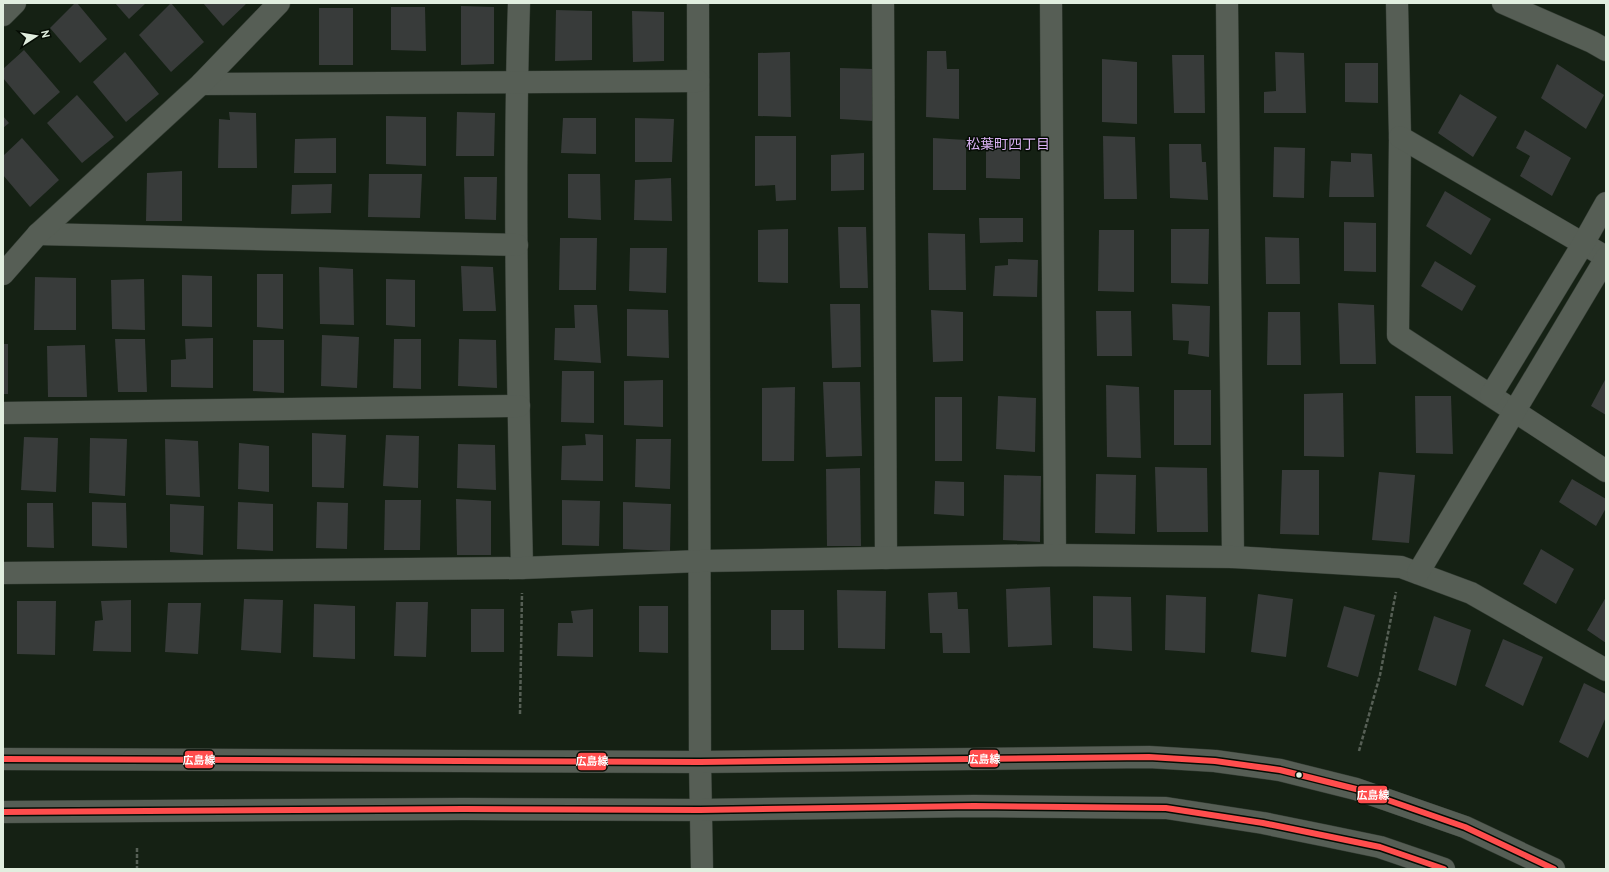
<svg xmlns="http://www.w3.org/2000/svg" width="1609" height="872" font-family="'PT Sans','Noto Sans JP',sans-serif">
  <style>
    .building { fill: #383b3a }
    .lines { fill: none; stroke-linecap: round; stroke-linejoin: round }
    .minor-casing { stroke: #323b32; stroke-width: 23 }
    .tertiary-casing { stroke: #323b32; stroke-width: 23 }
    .path { stroke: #565f55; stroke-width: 2.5; stroke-dasharray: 4 2; stroke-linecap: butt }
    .minor { stroke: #565e55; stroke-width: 22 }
    .tertiary { stroke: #565e55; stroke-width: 22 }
    .bus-1-casing { stroke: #050c04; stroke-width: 9 }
    .bus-1 { stroke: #ff4d4d; stroke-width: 6 }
    .bus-dot { fill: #e1eedf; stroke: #050c04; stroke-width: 1.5 }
    .labels { text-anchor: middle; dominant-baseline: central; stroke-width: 3; stroke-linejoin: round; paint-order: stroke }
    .neighbourhood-label { font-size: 14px; fill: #dab2f4; stroke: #050c04 }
    .line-badge { stroke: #050c04; stroke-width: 1.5 }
    .badge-label { font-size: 11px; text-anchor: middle; font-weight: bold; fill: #fff }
  </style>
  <rect width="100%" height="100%" fill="#152114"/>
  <g class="building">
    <path d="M75,3h2l30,36 -27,24 -30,-35z"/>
    <path d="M115,3h31l-17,16z"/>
    <path d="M171,3l33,39 -33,30 -32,-37z"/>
    <path d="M203,3h44l-24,23z"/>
    <path d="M461,6l33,1v57l-33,1z"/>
    <path d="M391,7h34l1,44 -35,-1z"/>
    <rect x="319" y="8" width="34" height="57"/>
    <path d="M556,10l36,1v49l-37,1z"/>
    <path d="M632,11l32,1v49l-31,1z"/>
    <path d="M24,50l36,42 -26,23 -31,-37v-9z"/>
    <path d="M927,51h19l1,18h12v50l-33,-2z"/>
    <path d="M125,52l34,42 -33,28 -33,-40z"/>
    <path d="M790,52l1,65 -33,-1v-63z"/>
    <path d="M1275,52l29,1 2,60h-42v-21l12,-1z"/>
    <path d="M1172,55h32l1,58h-31z"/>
    <path d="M1102,59l35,3v62l-35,-2z"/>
    <path d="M1345,63h33v40l-33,-1z"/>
    <path d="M1557,64l47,31 -18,34 -45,-31z"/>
    <path d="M840,68l33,1v52l-33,-2z"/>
    <path d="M1460,94l37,23 -24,40 -35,-24z"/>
    <path d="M77,95l37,42 -32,26 -35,-40z"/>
    <path d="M229,112l27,1 1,55h-39l1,-49 11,1z"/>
    <path d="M457,112l38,1 -1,43h-38z"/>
    <path d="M3,116l6,7 -6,5z"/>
    <path d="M386,116l40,1v49l-40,-2z"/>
    <path d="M563,118h33v36l-35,-1z"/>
    <path d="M635,118l39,1 -2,43h-37z"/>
    <path d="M1525,130l46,28 -19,38 -32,-20 10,-20 -14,-8z"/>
    <path d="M755,136h41v64l-20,1 -1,-16 -20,1z"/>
    <path d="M1103,136l32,1 2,62h-33z"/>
    <path d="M22,138l37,42 -29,27 -27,-32v-19z"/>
    <path d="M336,138v35h-42l1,-34z"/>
    <path d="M933,138l33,2v50h-33z"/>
    <path d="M986,141l34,2v36l-34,-1z"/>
    <path d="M1169,144h32l1,18h4l2,38 -38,-2z"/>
    <path d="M1274,147l31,1 -1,50 -31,-1z"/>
    <path d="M864,153v37l-33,1v-36z"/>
    <path d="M1351,153l21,1 2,43h-45l2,-36 20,1z"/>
    <path d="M182,171v50h-36l1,-48z"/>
    <path d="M369,174h53l-2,44 -52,-1z"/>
    <path d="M568,174h32l1,46 -33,-2z"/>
    <path d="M464,177h33l-1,43 -31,-1z"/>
    <path d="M671,178l1,43 -38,-1 1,-40z"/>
    <path d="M332,184l-1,29 -40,1 1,-29z"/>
    <path d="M1445,191l46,28 -20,36 -45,-29z"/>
    <path d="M979,218h44v24l-43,1z"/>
    <path d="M1344,222l32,1v49l-32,-1z"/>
    <path d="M838,227h28l2,61h-28z"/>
    <path d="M788,229v54l-30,-1v-52z"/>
    <path d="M1171,229h38l-1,55 -37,-1z"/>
    <path d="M1099,230h35v62l-36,-1z"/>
    <path d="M928,233l37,1 1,56h-37z"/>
    <path d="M1265,237l34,1 1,46h-34z"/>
    <path d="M560,238h37l-1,52h-37z"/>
    <path d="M630,248h37l-1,45 -37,-2z"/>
    <path d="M1008,259l30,1 -1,37 -44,-1 2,-30 13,-1z"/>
    <path d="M1435,261l41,25 -14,25 -41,-25z"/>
    <path d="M461,266l32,1 3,44h-33z"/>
    <path d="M319,267l34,2 1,56 -34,-1z"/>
    <path d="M257,274h26v55l-26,-2z"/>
    <path d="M182,275l30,1v51l-30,-1z"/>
    <path d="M35,277l41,1v52h-42z"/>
    <path d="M144,279l1,51 -33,-1 -1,-49z"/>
    <path d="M386,279l29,1v47l-29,-2z"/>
    <path d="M1338,303l36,2 2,59h-36z"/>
    <path d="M830,304h30l1,63 -29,1z"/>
    <path d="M1172,304l38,2 -1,51 -21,-3 1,-13 -16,-1z"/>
    <path d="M574,305h23l4,58 -47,-3 1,-32h20z"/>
    <path d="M627,309l41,1 1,48 -42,-2z"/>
    <path d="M931,310l32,2v49l-30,1z"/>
    <path d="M1096,311h35l1,45h-35z"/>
    <path d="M1268,312h32l1,53h-34z"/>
    <path d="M322,335l37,2 -2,51 -36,-2z"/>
    <path d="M213,338v50l-42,-1v-27l15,-1 -1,-20z"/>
    <path d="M115,339h30l2,53h-29z"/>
    <path d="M394,339h27v50l-28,-1z"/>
    <path d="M459,339l37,1 1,48 -39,-2z"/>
    <path d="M253,340h31v53l-31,-2z"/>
    <rect x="3" y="344" width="5" height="50"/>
    <path d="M85,345l2,52h-39l-1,-51z"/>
    <path d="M562,371h32v52l-33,-1z"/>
    <path d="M1606,378v37l-15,-9z"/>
    <path d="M663,380v47l-39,-2v-44z"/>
    <path d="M823,382h37l2,74 -36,1z"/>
    <path d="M1106,385l33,2 2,71 -34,-1z"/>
    <path d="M795,387l-1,74h-32v-73z"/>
    <rect x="1174" y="390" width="37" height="55"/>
    <path d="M1343,393l1,64 -40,-1v-62z"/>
    <path d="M998,396l38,2 -1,54 -39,-3z"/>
    <path d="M1415,396h36l2,58 -37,-1z"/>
    <rect x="935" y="397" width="27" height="64"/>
    <path d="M312,433l34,2 -2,53 -32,-1z"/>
    <path d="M585,434l18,1v46l-42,-1 1,-34 24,-1z"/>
    <path d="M386,435l33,1 -1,52 -35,-2z"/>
    <path d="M24,437l34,1 -2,54 -35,-2z"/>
    <path d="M90,438l37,1 -2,57 -36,-3z"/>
    <path d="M165,439l33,2 2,56 -34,-2z"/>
    <path d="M636,439h35l-1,50 -35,-2z"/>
    <path d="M239,443l30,3v46l-31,-3z"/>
    <path d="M458,444l37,1 1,45 -39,-2z"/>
    <path d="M1155,467l52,1 1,64h-51z"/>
    <path d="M860,468l1,78h-34l-1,-77z"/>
    <path d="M1282,470h37v65l-39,-1z"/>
    <path d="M1379,472l36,3 -6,68 -37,-3z"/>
    <path d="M1096,474l40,1 -1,59 -40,-1z"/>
    <path d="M1004,475l37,1 -1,66 -37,-2z"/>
    <path d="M1572,479l34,20v9l-10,18 -37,-24z"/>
    <path d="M935,481l29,1v34l-30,-2z"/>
    <path d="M456,499l35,2v54h-34z"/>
    <path d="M385,500h36l-1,50h-36z"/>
    <path d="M562,500l38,1 -1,45 -37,-1z"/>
    <path d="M92,502l34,1 1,45 -35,-2z"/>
    <path d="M238,502l35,2v47l-36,-2z"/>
    <path d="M317,502l31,1 -1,46 -31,-1z"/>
    <path d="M623,502l48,2 -1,47 -47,-2z"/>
    <path d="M27,503h26l1,45 -27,-1z"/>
    <path d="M170,504l34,2 -1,49 -33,-3z"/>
    <path d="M1541,549l33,20 -18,35 -33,-20z"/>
    <path d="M1050,587l2,58 -44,2 -2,-58z"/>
    <path d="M837,590l49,1 -1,58 -47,-1z"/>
    <path d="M957,592l1,17h10l2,44h-27l-1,-20h-12l-2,-40z"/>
    <path d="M1258,594l35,5 -7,58 -35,-5z"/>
    <path d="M1166,595l40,2 -1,56 -40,-3z"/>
    <path d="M1093,596l38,1 1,54 -39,-3z"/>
    <path d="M1606,597v46l-19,-13z"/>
    <path d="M244,599l39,1 -2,53 -40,-3z"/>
    <path d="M131,600v52l-38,-1 2,-30 8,-1 -2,-19z"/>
    <path d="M17,601h39l-1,54 -38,-1z"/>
    <path d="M396,602h32l-2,55 -32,-1z"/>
    <path d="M168,603h33l-3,51 -33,-2z"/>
    <path d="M314,604l41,2v53l-42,-2z"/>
    <path d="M639,606h29v47l-29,-1z"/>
    <path d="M1344,606l31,9 -17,62 -31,-10z"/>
    <rect x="471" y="609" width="33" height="43"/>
    <path d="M593,609v48l-36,-1 1,-33h15l-2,-12z"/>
    <rect x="771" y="610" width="33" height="40"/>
    <path d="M1434,616l37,14 -15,56 -38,-16z"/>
    <path d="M1503,639l40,18 -20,49 -38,-20z"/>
    <path d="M1584,683l22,11v23l-18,41 -29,-16z"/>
  </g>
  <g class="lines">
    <defs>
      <g id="minor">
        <path d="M519,3c-6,188 -1,377 3,565"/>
        <path d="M698,3l2,759 2,107"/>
        <path d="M883,3l3,555"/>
        <path d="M1051,3l4,552"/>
        <path d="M1227,3l6,554"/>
        <path d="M1397,3l3,134 -2,198 208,136"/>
        <path d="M1503,3l89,39 14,8"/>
        <path d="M3,15l12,-12"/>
        <path d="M201,84l497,-3"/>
        <path d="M1400,137l206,120"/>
        <path d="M38,234l479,11"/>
        <path d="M3,274l35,-40 163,-150 78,-81"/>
        <path d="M1491,395l92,-151 23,-41"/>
        <path d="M3,413l516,-7"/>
        <path d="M3,573l519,-5 178,-7 355,-6 178,2 168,10 70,26 135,77"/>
        <path d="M1418,573l188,-315"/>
      </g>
      <g id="tertiary">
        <path d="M3,759l697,3 449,-5 66,4 65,9 76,19 109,38 89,42"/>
        <path d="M3,812l461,-3 236,1 274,-4 192,2 97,15 64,13 53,11 64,22"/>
      </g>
    </defs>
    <use href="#minor" class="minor-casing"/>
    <use href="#tertiary" class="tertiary-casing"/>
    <g class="path">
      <path d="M520,714l2,-121"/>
      <path d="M1359,751l21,-76 16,-83"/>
      <path d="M137,848v21"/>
    </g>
    <use href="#minor" class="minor"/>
    <use href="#tertiary" class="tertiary"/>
    <defs>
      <g id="bus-1">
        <path d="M3,759l697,3 449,-5 66,4 65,9 76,19 109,38 89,42"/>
        <path d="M3,812l461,-3 236,1 274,-4 192,2 97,15 117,24 64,22"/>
      </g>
    </defs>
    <use href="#bus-1" class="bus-1-casing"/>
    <use href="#bus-1" class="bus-1"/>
  </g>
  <circle class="bus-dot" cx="1299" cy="775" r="3.5"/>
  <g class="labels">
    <g class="neighbourhood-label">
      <text x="1008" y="144">松葉町四丁目</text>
    </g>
  </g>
  <g class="line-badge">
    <rect x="969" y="749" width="30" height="19" rx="4" fill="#ff4d4d"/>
    <rect x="184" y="750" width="30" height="19" rx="4" fill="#ff4d4d"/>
    <rect x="577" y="752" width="30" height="19" rx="4" fill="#ff4d4d"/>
    <rect x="1357" y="785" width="31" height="19" rx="4" fill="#ff4d4d"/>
  </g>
  <g class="badge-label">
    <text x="984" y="763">広島線</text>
    <text x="199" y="764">広島線</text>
    <text x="592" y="765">広島線</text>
    <text x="1373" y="799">広島線</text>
  </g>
  <rect width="1609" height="872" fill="none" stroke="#e1eedf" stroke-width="8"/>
  <g transform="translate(36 36) rotate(78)" stroke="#050c04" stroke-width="3" paint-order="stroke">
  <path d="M0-3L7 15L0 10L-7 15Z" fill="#e1eedf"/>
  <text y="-6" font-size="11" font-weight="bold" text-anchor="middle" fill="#e1eedf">N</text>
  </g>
</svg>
